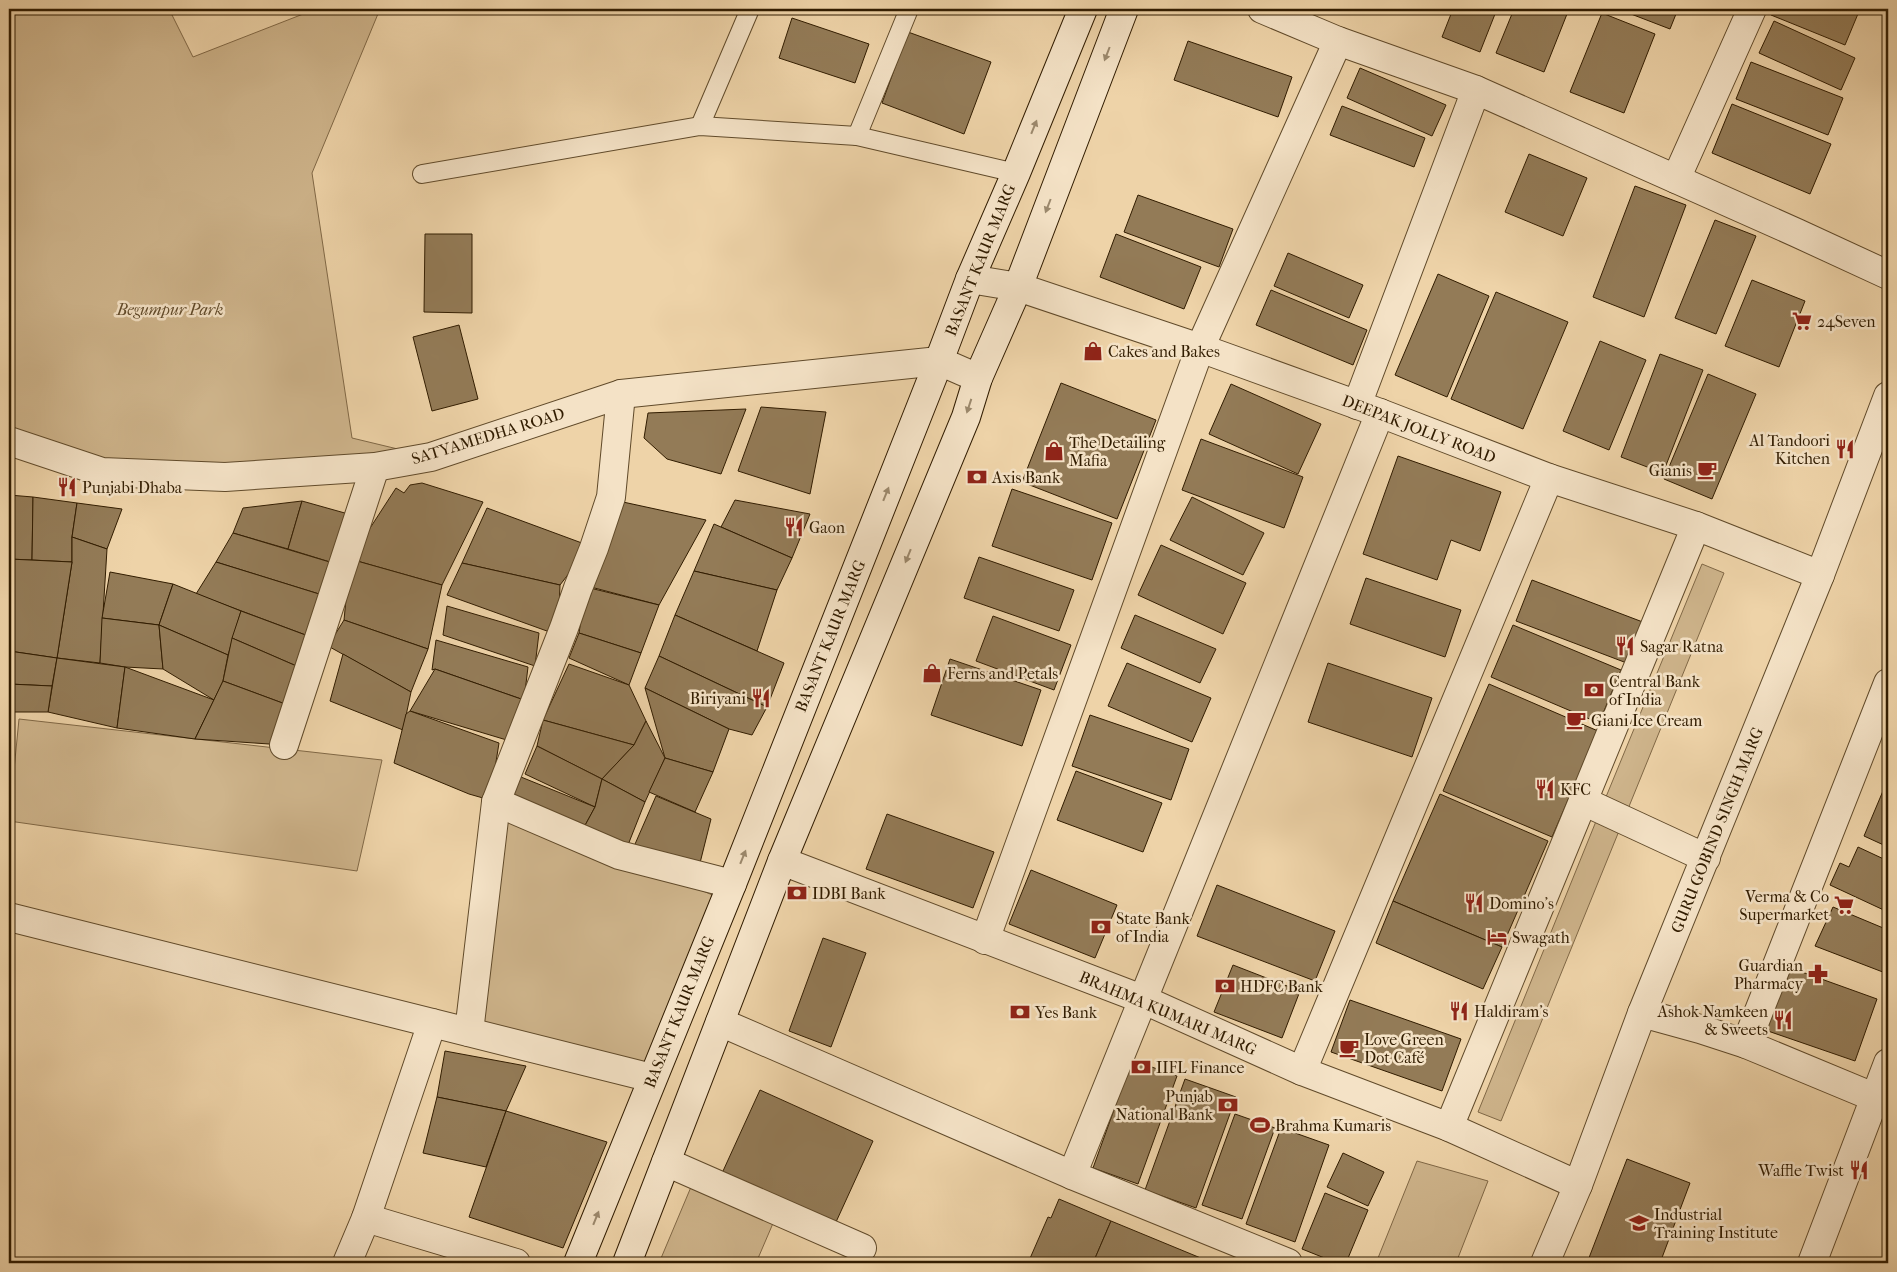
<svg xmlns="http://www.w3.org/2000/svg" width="1897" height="1272" font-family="'IM FELL French Canon',serif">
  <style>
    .green { fill: #ceb48b; stroke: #806846 }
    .building { fill: #937b57; stroke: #311c00 }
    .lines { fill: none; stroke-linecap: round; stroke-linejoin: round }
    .lane-casing { stroke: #604a2a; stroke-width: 20 }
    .street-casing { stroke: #604a2a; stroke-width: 30 }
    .secondary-casing { stroke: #311c00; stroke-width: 30 }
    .lane { stroke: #f4e2c6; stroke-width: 18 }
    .street { stroke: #f4e2c6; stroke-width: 28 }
    .secondary { stroke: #f4e2c6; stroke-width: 28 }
    .oneway { fill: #9c896d }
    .labels { text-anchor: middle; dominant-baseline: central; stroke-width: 5; stroke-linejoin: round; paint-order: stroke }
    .street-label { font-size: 16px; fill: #311c00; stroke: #f4e2c6 }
    .park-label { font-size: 16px; font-style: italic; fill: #604a2a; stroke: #f4e2c6 }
    .poi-label { font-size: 16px; fill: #311c00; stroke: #f4e2c6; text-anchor: start }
  </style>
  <rect width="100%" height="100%" fill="#eed3a8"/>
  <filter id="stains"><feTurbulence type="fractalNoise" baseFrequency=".004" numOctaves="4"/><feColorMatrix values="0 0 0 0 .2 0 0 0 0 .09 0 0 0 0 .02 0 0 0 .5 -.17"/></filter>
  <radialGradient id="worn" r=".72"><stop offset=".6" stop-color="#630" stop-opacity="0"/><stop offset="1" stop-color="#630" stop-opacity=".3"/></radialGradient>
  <g class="green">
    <path d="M9,9h160l24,48 123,-48h64l-68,164 40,265 79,19 -329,15 -93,-31z"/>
    <path d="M1702,564l22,9 -223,548 -23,-9 123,-303z"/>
    <path d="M19,719l363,41 -25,111 -348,-50z"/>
    <path d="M496,802l228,98 -72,178 -183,-46z"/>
    <path d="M1417,1161l71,20 -32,82h-80z"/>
    <path d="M691,1187l83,34 -18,42h-97z"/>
  </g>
  <g class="building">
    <path d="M1453,9h44l-17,43 -38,-15z"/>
    <path d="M1514,9h55l-25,63 -48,-19z"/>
    <path d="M1618,9h60l-8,20z"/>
    <path d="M1774,9h86l-15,36 -74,-30z"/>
    <path d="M1602,13l53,21 -31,79 -54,-21z"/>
    <path d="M792,18l77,26 -14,39 -76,-25z"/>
    <path d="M1774,21l81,37 -14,32 -82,-37z"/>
    <path d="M908,32l83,30 -27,72 -82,-31z"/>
    <path d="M1188,41l104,36 -14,40 -104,-37z"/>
    <path d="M1751,62l92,36 -15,37 -92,-36z"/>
    <path d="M1360,68l86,37 -14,31 -85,-38z"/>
    <path d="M1732,104l99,40 -21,50 -98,-41z"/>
    <path d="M1342,106l83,32 -11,29 -84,-32z"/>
    <path d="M1529,154l58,24 -24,58 -58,-24z"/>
    <path d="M1635,186l51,19 -42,112 -51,-20z"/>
    <path d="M1138,195l95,34 -14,38 -95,-35z"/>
    <path d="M1715,220l41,16 -40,98 -41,-16z"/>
    <path d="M425,234h47v79l-48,-1z"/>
    <path d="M1116,234l85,33 -17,42 -84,-32z"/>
    <path d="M1288,253l75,32 -14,33 -75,-32z"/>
    <path d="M1438,274l51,22 -42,101 -52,-22z"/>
    <path d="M1752,280l53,21 -26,66 -54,-21z"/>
    <path d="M1271,290l96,40 -14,35 -97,-40z"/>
    <path d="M1496,292l72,30 -45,107 -72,-30z"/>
    <path d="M459,325l19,74 -46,12 -19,-74z"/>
    <path d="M1600,341l46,19 -37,90 -46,-19z"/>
    <path d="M1660,354l43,16 -40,103 -42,-16z"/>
    <path d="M1708,374l48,20 -44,105 -48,-20z"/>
    <path d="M1061,383l95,37 -39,99 -95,-37z"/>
    <path d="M1231,384l90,40 -23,50 -89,-40z"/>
    <path d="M761,407l65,5 -16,82 -72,-23z"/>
    <path d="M746,409l-25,65 -54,-15 -23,-21 4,-25z"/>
    <path d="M1201,439l102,38 -19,51 -102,-38z"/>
    <path d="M1398,456l103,36 -21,59 -29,-11 -14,40 -74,-26z"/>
    <path d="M422,483l61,19 -41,83 -92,-26 46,-71 8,5 6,-8z"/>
    <path d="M1012,489l100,34 -20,57 -100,-34z"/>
    <path d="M9,495l24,2 -1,63 -23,-1z"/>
    <path d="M33,497l44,6 -5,34v25l-40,-2z"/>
    <path d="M1192,497l72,36 -21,42 -73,-35z"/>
    <path d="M735,500l75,14 -18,44 -71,-31z"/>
    <path d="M302,501l-14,48 -55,-16 10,-25z"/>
    <path d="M302,501l57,16 -16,49 -55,-17z"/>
    <path d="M623,502l83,18 -47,85 -72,-19z"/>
    <path d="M77,503l45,6 -15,40 -35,-12z"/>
    <path d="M487,508l103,38 -30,39 -98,-22z"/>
    <path d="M714,524l78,34 -15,32 -83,-19z"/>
    <path d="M233,533l110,33 -11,32 -116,-36z"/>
    <path d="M72,537l35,12 -7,114 -43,-5 15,-96z"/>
    <path d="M1161,545l85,38 -23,51 -85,-39z"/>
    <path d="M979,557l95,33 -15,41 -95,-33z"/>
    <path d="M9,559l63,3 -15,96 -48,-7z"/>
    <path d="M350,559l92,26 -14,64 -84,-29z"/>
    <path d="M216,562l116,36 -13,42 -123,-46z"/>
    <path d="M462,563l98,22 -2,50 -111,-40z"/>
    <path d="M694,571l83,19 -20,61 -82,-36z"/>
    <path d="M110,572l63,12 -14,41 -57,-7z"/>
    <path d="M1366,578l95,32 -16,47 -95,-33z"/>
    <path d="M1532,580l116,44 -16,41 -116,-44z"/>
    <path d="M173,584l68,27 -13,44 -69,-30z"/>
    <path d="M586,587l73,18 -18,48 -62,-20z"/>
    <path d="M447,606l92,27 -4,33 -92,-31z"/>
    <path d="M241,611l78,29 -11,31 -76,-33z"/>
    <path d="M675,615l109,48 -17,44 -108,-51z"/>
    <path d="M1135,615l81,34 -16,34 -79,-35z"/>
    <path d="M993,616l78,29 -17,45 -78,-29z"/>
    <path d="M102,618l57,7 4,44 -38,-2 -25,-4z"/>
    <path d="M344,620l84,29 -17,43 -83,-46z"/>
    <path d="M159,625l69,30 -5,26 -9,19 -51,-31z"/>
    <path d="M1513,625l108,45 -22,53 -108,-46z"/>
    <path d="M579,633l62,20 -12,32 -60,-27z"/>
    <path d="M232,638l76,33 -12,37 -73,-27z"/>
    <path d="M436,640l92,27 -4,33 -89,-31 -3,1z"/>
    <path d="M9,651l48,7 -5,28 -43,-2z"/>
    <path d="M343,654l68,38 -8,38 -73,-29z"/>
    <path d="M659,656l108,51 -15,28 -23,-6 -84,-41z"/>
    <path d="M57,658l68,9 -8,61 -69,-16z"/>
    <path d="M950,659l91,31 -19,56 -91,-31z"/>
    <path d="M1127,663l84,35 -19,44 -84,-36z"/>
    <path d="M1328,663l104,35 -20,59 -104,-35z"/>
    <path d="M569,664l60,21 17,36 -12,24 -91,-25z"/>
    <path d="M125,667l89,33 -19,39 -78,-11z"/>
    <path d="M435,669l89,31 -14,41 -100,-30z"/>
    <path d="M223,681l73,27 -12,37 -89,-6z"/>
    <path d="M9,684l43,2 -4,26h-35l-4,-14z"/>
    <path d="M1489,684l109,47 -46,106 -109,-46z"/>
    <path d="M645,688l84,41 -16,43 -48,-14z"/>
    <path d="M410,711l89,32 -9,57 -21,-6 -75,-31 12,-49z"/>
    <path d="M1090,715l99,34 -18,51 -99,-34z"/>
    <path d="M543,720l91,25 -32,34 -65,-33z"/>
    <path d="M646,721l19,37 -20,44 -43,-23 32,-34z"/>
    <path d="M537,746l65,33 -7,28 -70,-33z"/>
    <path d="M665,758l48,14 -18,40 -46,-20z"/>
    <path d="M1076,771l86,32 -19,49 -86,-32z"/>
    <path d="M516,775l79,32 -13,24 -77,-35z"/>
    <path d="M602,779l43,23 -19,48 -44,-19 13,-24z"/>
    <path d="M1888,779v68l-24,-11z"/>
    <path d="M1440,794l108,47 -46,106 -109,-46z"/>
    <path d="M656,796l55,23 -12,48 -67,-16z"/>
    <path d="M887,814l107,38 -21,56 -107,-39z"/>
    <path d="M1858,847l30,14v51l-58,-27 10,-22 9,4z"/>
    <path d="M1031,870l86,35 -22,53 -86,-34z"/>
    <path d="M1217,885l118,46 -20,50 -118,-45z"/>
    <path d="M1393,901l109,46 -19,42 -107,-46z"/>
    <path d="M1833,907l55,23v44l-73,-28z"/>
    <path d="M823,938l43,15 -35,94 -42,-16z"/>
    <path d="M1233,965l67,26 -18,47 -68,-26z"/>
    <path d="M1788,967l89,32 -22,62 -90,-31z"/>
    <path d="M1350,1000l111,39 -19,52 -111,-39z"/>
    <path d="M445,1051l81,15 -20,45 -69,-14z"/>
    <path d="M1132,1060l45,16 -39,108 -45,-16z"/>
    <path d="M1185,1079l51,18 -40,111 -51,-18z"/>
    <path d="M760,1090l113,51 -42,92 -113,-51z"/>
    <path d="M437,1097l69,14 -20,56 -63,-14z"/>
    <path d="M506,1111l101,31 -44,106 -94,-31z"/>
    <path d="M1235,1114l40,14 -33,91 -40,-14z"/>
    <path d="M1281,1128l48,17 -34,97 -49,-18z"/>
    <path d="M1343,1153l41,19 -16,34 -41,-19z"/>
    <path d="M1627,1159l63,24 -30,80h-73z"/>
    <path d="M1325,1193l43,17 -22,53h-9l-35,-14z"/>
    <path d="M1059,1199l52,22 -18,42h-65l20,-46 3,1z"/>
    <path d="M1111,1221l97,40 -1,2h-114z"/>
  </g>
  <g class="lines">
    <defs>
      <g id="lane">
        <path d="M700,126l50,-117"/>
        <path d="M857,136l52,-127"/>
        <path d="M422,174l278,-48 157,10 159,37"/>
      </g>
      <g id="street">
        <path d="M1262,9l76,32 138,49 321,143 91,42"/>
        <path d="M1676,179l76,-170"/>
        <path d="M970,279l48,8 182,61 180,65 169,65 147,48 124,49"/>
        <path d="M1357,405l119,-315"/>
        <path d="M9,441l93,31 123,5 150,-10 56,-10 190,-63 318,-33 39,17"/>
        <path d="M284,745l91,-278"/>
        <path d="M1583,801l123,57"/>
        <path d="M496,802l123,53 113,29"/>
        <path d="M782,861l360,138 160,72 147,56 129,58"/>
        <path d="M9,917l643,161"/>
        <path d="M985,940l215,-592 138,-307"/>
        <path d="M1642,1013l58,16 46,15 142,59"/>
        <path d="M720,1022l352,153 216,88"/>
        <path d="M469,1032l27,-230 68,-174 14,-40 16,-40 17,-51 10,-103"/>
        <path d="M1746,1044l142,-361"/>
        <path d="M1302,1071l247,-593"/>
        <path d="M1449,1127l247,-601"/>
        <path d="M666,1162l196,86"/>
        <path d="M1072,1175l308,-762"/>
        <path d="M366,1218l150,45"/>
        <path d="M347,1263l19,-45 66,-195"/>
        <path d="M1545,1263l33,-78 64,-172 178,-438 68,-179"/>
        <path d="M1812,1263l76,-200"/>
      </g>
      <g id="secondary">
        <path d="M578,1263l154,-379 207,-523 31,-82 46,-106 67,-164"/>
        <path d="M627,1263l155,-402 184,-444 12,-39 40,-91 106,-278"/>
      </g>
    </defs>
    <use href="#lane" class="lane-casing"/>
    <use href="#street" class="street-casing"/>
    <use href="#secondary" class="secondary-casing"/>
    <use href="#lane" class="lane"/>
    <use href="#street" class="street"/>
    <use href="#secondary" class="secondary"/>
  </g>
  <defs><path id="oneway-solid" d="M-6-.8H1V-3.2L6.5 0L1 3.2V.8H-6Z" transform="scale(1.25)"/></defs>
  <g class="oneway">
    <use href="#oneway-solid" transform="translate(1107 54) rotate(111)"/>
    <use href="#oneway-solid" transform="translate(1034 127) rotate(-68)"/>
    <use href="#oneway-solid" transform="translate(1048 206) rotate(111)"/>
    <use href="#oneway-solid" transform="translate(969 406) rotate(108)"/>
    <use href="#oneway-solid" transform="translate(886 494) rotate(-68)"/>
    <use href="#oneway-solid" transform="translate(908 556) rotate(112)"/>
    <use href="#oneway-solid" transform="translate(743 857) rotate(-68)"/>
    <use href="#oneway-solid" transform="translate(596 1218) rotate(-68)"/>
  </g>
  <defs>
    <symbol id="supermarket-bare" viewBox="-9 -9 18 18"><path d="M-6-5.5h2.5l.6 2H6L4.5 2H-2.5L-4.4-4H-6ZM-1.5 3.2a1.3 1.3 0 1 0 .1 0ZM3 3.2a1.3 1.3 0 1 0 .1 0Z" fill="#8f2418" stroke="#f4e2c6" stroke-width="2.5" paint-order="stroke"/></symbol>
    <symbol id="shop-bare" viewBox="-9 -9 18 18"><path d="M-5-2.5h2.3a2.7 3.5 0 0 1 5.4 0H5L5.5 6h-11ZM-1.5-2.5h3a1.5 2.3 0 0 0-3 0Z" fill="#8f2418" stroke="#f4e2c6" stroke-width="2.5" paint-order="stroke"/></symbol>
    <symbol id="restaurant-bare" viewBox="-9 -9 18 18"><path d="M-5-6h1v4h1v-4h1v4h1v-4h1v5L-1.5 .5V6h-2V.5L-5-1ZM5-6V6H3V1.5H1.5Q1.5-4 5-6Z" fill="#8f2418" stroke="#f4e2c6" stroke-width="2.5" paint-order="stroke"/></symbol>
    <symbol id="cafe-bare" viewBox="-9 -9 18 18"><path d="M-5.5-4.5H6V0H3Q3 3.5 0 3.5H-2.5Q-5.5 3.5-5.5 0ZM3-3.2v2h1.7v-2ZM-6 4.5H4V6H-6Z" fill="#8f2418" stroke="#f4e2c6" stroke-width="2.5" paint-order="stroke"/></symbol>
    <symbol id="bank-bare" viewBox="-9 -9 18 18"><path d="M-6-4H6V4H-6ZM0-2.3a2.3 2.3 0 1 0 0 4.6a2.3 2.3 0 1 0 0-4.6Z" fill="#8f2418" stroke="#f4e2c6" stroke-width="2.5" paint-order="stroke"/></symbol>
    <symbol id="hotel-bare" viewBox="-9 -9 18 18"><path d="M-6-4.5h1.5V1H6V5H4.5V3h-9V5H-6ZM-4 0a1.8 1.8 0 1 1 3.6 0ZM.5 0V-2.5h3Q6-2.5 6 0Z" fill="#8f2418" stroke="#f4e2c6" stroke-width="2.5" paint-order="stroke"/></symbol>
    <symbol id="pharmacy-bare" viewBox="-9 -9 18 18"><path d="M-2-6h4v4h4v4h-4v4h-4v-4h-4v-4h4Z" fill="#8f2418" stroke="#f4e2c6" stroke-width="2.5" paint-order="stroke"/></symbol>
    <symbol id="stadium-bare" viewBox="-9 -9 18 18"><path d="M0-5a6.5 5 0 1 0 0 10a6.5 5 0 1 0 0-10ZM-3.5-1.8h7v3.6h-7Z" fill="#8f2418" stroke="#f4e2c6" stroke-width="2.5" paint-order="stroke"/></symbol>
    <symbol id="university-bare" viewBox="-9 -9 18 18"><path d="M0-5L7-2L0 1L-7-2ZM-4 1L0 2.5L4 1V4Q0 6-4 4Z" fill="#8f2418" stroke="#f4e2c6" stroke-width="2.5" paint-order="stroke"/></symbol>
  </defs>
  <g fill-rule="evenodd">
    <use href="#supermarket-bare" x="1788" y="307" width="28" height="28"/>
    <use href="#shop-bare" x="1079" y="337" width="28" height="28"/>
    <use href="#restaurant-bare" x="1831" y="435" width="28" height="28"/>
    <use href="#shop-bare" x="1040" y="437" width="28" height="28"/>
    <use href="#cafe-bare" x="1693" y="456" width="28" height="28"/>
    <use href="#bank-bare" x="963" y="463" width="28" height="28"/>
    <use href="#restaurant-bare" x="53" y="473" width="28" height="28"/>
    <use href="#restaurant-bare" x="780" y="513" width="28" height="28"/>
    <use href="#restaurant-bare" x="1611" y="632" width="28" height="28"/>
    <use href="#shop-bare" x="918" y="659" width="28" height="28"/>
    <use href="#bank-bare" x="1580" y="676" width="28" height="28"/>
    <use href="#restaurant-bare" x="747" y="684" width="28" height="28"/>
    <use href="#cafe-bare" x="1562" y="706" width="28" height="28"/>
    <use href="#restaurant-bare" x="1531" y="775" width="28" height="28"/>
    <use href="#bank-bare" x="783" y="879" width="28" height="28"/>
    <use href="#restaurant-bare" x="1460" y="889" width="28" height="28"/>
    <use href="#supermarket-bare" x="1830" y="891" width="28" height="28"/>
    <use href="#bank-bare" x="1087" y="913" width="28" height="28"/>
    <use href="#hotel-bare" x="1483" y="923" width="28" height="28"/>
    <use href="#pharmacy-bare" x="1804" y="960" width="28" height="28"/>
    <use href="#bank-bare" x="1211" y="972" width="28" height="28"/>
    <use href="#restaurant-bare" x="1445" y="997" width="28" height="28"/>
    <use href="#bank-bare" x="1006" y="998" width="28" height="28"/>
    <use href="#restaurant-bare" x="1769" y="1006" width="28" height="28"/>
    <use href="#cafe-bare" x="1335" y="1034" width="28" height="28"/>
    <use href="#bank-bare" x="1127" y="1053" width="28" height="28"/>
    <use href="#bank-bare" x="1214" y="1091" width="28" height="28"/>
    <use href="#stadium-bare" x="1246" y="1111" width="28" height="28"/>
    <use href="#restaurant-bare" x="1845" y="1156" width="28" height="28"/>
    <use href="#university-bare" x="1625" y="1209" width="28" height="28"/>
  </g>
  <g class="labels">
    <g class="street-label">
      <text transform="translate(980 260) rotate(-68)">BASANT KAUR MARG</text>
      <text transform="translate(1419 429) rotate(21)">DEEPAK JOLLY ROAD</text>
      <text transform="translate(488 436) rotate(-17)">SATYAMEDHA ROAD</text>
      <text transform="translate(830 636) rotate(-68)">BASANT KAUR MARG</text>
      <text transform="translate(1717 830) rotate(-68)">GURU GOBIND SINGH MARG</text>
      <text transform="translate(679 1012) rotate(-68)">BASANT KAUR MARG</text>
      <text transform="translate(1168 1013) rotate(23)">BRAHMA KUMARI MARG</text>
    </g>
    <g class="park-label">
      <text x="170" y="309">Begumpur Park</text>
    </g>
    <g class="poi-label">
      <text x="1817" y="321">24Seven</text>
      <text x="1108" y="351">Cakes and Bakes</text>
      <text x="1830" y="440" text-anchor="end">Al Tandoori<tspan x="1830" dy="18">Kitchen</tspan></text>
      <text x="1069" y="442">The Detailing<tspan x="1069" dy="18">Mafia</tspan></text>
      <text x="1692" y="470" text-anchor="end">Gianis</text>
      <text x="992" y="477">Axis Bank</text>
      <text x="82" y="487">Punjabi Dhaba</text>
      <text x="809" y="527">Gaon</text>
      <text x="1640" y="646">Sagar Ratna</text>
      <text x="947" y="673">Ferns and Petals</text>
      <text x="1609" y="681">Central Bank<tspan x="1609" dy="18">of India</tspan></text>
      <text x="746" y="698" text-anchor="end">Biriyani</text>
      <text x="1591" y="720">Giani Ice Cream</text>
      <text x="1560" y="789">KFC</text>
      <text x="812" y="893">IDBI Bank</text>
      <text x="1829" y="896" text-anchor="end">Verma &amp; Co<tspan x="1829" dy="18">Supermarket</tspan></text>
      <text x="1489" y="903">Domino's</text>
      <text x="1116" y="918">State Bank<tspan x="1116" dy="18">of India</tspan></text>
      <text x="1512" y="937">Swagath</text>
      <text x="1803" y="965" text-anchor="end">Guardian<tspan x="1803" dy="18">Pharmacy</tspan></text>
      <text x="1240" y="986">HDFC Bank</text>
      <text x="1474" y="1011">Haldiram's</text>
      <text x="1768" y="1011" text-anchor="end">Ashok Namkeen<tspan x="1768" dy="18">&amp; Sweets</tspan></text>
      <text x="1035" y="1012">Yes Bank</text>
      <text x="1364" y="1039">Love Green<tspan x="1364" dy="18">Dot Café</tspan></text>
      <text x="1156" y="1067">IIFL Finance</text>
      <text x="1213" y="1096" text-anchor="end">Punjab<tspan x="1213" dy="18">National Bank</tspan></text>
      <text x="1275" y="1125">Brahma Kumaris</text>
      <text x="1844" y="1170" text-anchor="end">Waffle Twist</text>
      <text x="1654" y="1214">Industrial<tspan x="1654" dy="18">Training Institute</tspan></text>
    </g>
  </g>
  <rect width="1897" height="1272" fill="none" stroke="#eed3a8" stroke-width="30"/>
  <rect x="10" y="10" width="1877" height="1252" fill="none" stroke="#311c00" stroke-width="2.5"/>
  <rect x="15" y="15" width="1867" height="1242" fill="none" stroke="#311c00"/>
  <rect width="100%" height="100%" filter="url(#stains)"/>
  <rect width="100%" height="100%" fill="url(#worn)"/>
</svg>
